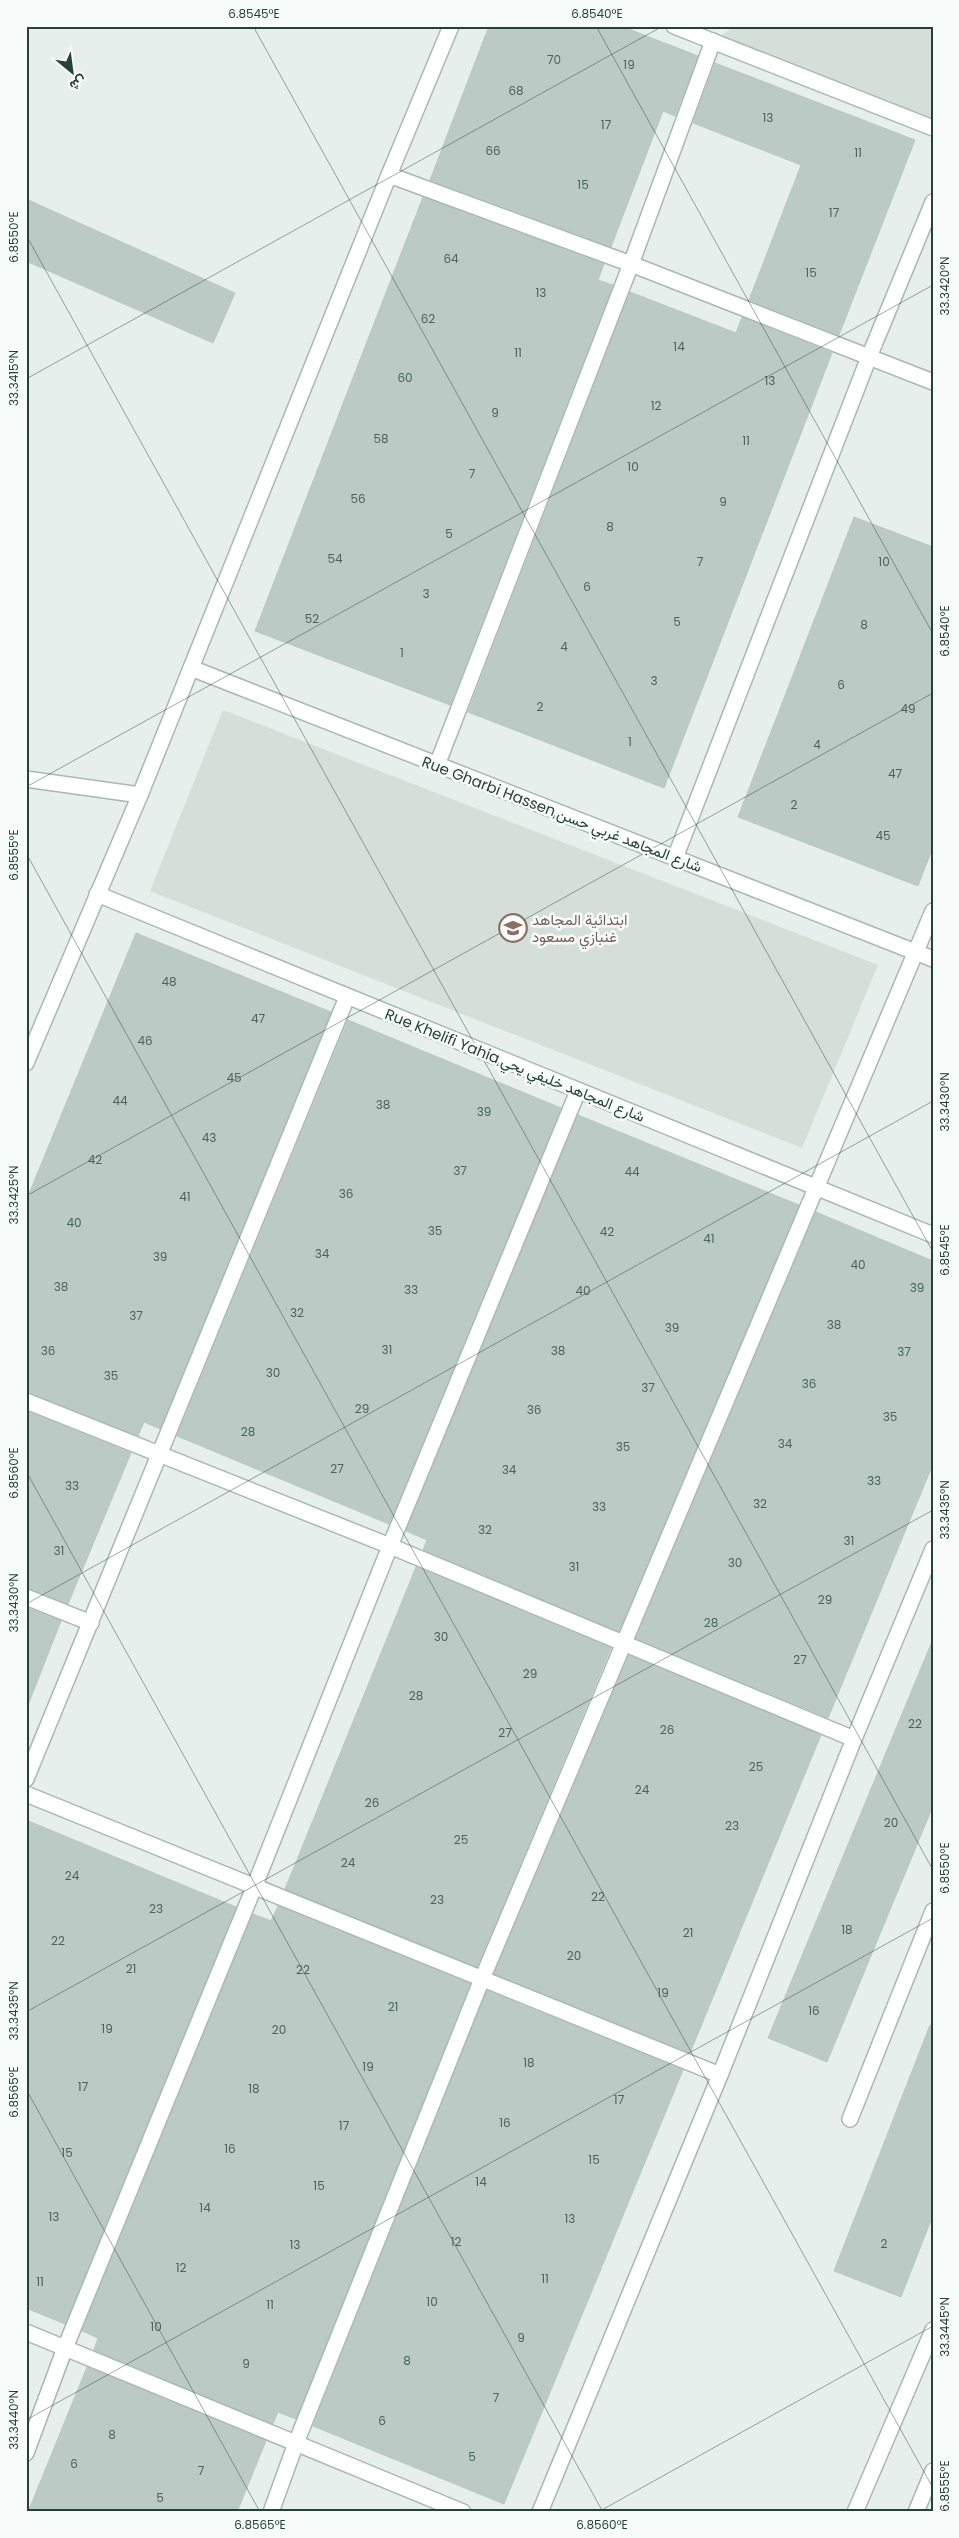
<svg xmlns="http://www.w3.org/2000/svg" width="959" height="2538" font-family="Poppins,Vazirmatn,sans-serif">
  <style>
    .built { fill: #d4dfda }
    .building { fill: #bbcac4; stroke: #b8c9c2 }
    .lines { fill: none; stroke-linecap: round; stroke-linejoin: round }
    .minor-casing { stroke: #a8b8b2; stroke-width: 18 }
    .tertiary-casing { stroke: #a8b8b2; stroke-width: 18 }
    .minor { stroke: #fff; stroke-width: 15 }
    .tertiary { stroke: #fff; stroke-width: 15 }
    .ticks { fill: none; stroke: #24423a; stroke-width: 1; stroke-opacity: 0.45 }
    .labels { text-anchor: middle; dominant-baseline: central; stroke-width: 5; stroke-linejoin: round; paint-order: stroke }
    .number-label { font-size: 12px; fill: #4a645c }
    .street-label { font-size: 15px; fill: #24423a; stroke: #f7fbf9 }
    .education-label { font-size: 15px; fill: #785e54; stroke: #f7fbf9; text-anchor: start }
    .neatline { fill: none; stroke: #24423a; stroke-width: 2 }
    .ticks-label { font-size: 12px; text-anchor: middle; fill: #24423a }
  </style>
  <rect width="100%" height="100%" fill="#e6efeb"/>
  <g class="built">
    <path d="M735,26h198v102l-220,-87z"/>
    <path d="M223,710l655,255 -76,183 -652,-257z"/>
  </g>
  <g class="building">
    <path d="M489,26h132l77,30 -23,60 -12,-5 -52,136 -181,-67z"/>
    <path d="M715,63l200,77 -76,195 -90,-35 52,-135 -108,-42z"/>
    <path d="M423,197l181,67 -6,16 15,5 -163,420 -195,-74z"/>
    <path d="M26,199l209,94 -22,50 -187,-82z"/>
    <path d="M630,292l106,41 6,-16 90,36 -168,435 -196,-76z"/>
    <path d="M854,517l79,30v300l-15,39 -180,-69z"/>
    <path d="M136,933l195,79 -171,417 -16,-7 -6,14 -112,-44v-191z"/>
    <path d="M348,1020l213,88 -172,416 -212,-88z"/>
    <path d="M578,1115l221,90 -180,426 -196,-81 4,-10 -21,-9z"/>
    <path d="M816,1212l117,49v203l-105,254 -192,-80z"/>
    <path d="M26,1411l105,42 -63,151 -42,-16z"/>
    <path d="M416,1567l195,81 -134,319 -192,-78z"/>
    <path d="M26,1607l35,14 -33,84 -2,-1z"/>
    <path d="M933,1639v167l-106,256 -59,-24z"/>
    <path d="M629,1655l192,80 -131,318 -196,-79z"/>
    <path d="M26,1820l210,87 -171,417 -39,-16z"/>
    <path d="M278,1906l192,78 -174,435 -18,-7 -5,12 -179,-74 4,-12 -16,-7 171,-417 18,7z"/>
    <path d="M487,1991l196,79 -179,434 -191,-78z"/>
    <path d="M930,2025l3,1v189l-32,82 -67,-26z"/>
    <path d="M87,2367l179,74 -29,71h-209z"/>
  </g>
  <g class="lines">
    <defs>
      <g id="minor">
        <path d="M674,26l259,102"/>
        <path d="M389,175l242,89 302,118"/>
        <path d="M191,668l742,291"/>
        <path d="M437,765l194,-501 82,-223"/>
        <path d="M26,779l114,16"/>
        <path d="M675,858l194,-501 64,-155"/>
        <path d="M97,894l836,341"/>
        <path d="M26,1063l114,-268 249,-620 62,-149"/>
        <path d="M26,1401l364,145 464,193"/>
        <path d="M26,1597l65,26"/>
        <path d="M26,1779l321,-782"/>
        <path d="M26,1794l694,281"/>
        <path d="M850,2119l83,-208"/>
        <path d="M26,2332l437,180"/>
        <path d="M26,2453l39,-105 190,-463 135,-339 188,-455"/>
        <path d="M271,2512l25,-69 186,-464 451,-1068"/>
        <path d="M540,2512l180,-437 134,-336 79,-190"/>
      </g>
      <g id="tertiary">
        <path d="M855,2512l78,-182"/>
        <path d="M916,2512l17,-41"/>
      </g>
    </defs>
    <use href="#minor" class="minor-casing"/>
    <use href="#tertiary" class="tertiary-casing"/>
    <use href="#minor" class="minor"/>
    <use href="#tertiary" class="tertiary"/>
  </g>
  <path class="ticks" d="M253,26l680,1226M596,26l337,608M26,235l907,1635M26,379l637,-353M26,787l907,-502M26,853l907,1635M26,1196l907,-503M26,1471l577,1041M26,1604l907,-503M26,2012l907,-502M26,2089l234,423M26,2420l907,-502M598,2512l335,-186"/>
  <defs>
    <symbol id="school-ring" viewBox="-11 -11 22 22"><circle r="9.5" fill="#f7fbf9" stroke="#8d6e63" stroke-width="1.5"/><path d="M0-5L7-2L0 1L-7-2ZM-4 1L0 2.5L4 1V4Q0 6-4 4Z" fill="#8d6e63"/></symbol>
  </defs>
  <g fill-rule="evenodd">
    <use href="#school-ring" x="497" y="912" width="32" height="32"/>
  </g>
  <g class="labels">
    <g class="number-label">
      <text x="554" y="59">70</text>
      <text x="629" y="64">19</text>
      <text x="516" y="90">68</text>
      <text x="768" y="117">13</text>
      <text x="606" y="124">17</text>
      <text x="493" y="150">66</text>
      <text x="858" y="152">11</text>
      <text x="583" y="184">15</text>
      <text x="834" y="212">17</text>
      <text x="451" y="258">64</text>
      <text x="811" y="272">15</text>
      <text x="541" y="292">13</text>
      <text x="428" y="318">62</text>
      <text x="679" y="346">14</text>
      <text x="518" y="352">11</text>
      <text x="405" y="377">60</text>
      <text x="770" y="380">13</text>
      <text x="656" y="405">12</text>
      <text x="495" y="412">9</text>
      <text x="381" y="438">58</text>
      <text x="746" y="440">11</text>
      <text x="633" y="466">10</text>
      <text x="472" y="473">7</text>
      <text x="358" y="498">56</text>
      <text x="723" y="501">9</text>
      <text x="610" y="526">8</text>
      <text x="449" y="533">5</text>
      <text x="335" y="558">54</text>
      <text x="700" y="561">7</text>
      <text x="884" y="561">10</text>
      <text x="587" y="586">6</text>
      <text x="426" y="593">3</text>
      <text x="312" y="618">52</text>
      <text x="677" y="621">5</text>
      <text x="864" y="624">8</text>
      <text x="564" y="646">4</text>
      <text x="402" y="652">1</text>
      <text x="654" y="680">3</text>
      <text x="841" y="684">6</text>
      <text x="540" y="706">2</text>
      <text x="908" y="708">49</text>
      <text x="630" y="741">1</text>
      <text x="817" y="744">4</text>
      <text x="895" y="773">47</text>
      <text x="794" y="804">2</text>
      <text x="883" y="835">45</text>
      <text x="169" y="981">48</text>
      <text x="258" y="1018">47</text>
      <text x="145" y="1040">46</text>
      <text x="234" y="1077">45</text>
      <text x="120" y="1100">44</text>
      <text x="383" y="1104">38</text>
      <text x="484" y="1111">39</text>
      <text x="209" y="1137">43</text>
      <text x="95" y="1159">42</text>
      <text x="460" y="1170">37</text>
      <text x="632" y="1171">44</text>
      <text x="346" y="1193">36</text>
      <text x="185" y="1196">41</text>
      <text x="74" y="1222">40</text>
      <text x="435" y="1230">35</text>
      <text x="607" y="1231">42</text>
      <text x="709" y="1238">41</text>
      <text x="322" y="1253">34</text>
      <text x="160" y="1256">39</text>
      <text x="858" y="1264">40</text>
      <text x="61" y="1286">38</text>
      <text x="917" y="1287">39</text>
      <text x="411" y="1289">33</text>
      <text x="583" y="1290">40</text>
      <text x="297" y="1312">32</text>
      <text x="136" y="1315">37</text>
      <text x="834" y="1324">38</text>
      <text x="672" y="1327">39</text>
      <text x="387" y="1349">31</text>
      <text x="48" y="1350">36</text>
      <text x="558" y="1350">38</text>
      <text x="904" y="1351">37</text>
      <text x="273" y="1372">30</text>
      <text x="111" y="1375">35</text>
      <text x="809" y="1383">36</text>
      <text x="648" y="1387">37</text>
      <text x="362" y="1408">29</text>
      <text x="534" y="1409">36</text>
      <text x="890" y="1416">35</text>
      <text x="248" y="1431">28</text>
      <text x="785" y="1443">34</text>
      <text x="623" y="1446">35</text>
      <text x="337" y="1468">27</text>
      <text x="509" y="1469">34</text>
      <text x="874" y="1480">33</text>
      <text x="72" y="1485">33</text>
      <text x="760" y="1503">32</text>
      <text x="599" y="1506">33</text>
      <text x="485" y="1529">32</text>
      <text x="849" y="1540">31</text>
      <text x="59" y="1550">31</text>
      <text x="735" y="1562">30</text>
      <text x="574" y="1566">31</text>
      <text x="825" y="1599">29</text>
      <text x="711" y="1622">28</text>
      <text x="441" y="1636">30</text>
      <text x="800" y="1659">27</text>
      <text x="530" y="1673">29</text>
      <text x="416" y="1695">28</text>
      <text x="915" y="1723">22</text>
      <text x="667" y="1729">26</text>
      <text x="505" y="1732">27</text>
      <text x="756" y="1766">25</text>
      <text x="642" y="1789">24</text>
      <text x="372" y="1802">26</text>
      <text x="891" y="1822">20</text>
      <text x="732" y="1825">23</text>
      <text x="461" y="1839">25</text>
      <text x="348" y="1862">24</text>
      <text x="72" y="1875">24</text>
      <text x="598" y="1896">22</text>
      <text x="437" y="1899">23</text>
      <text x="156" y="1908">23</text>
      <text x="847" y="1929">18</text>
      <text x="688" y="1932">21</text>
      <text x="58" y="1940">22</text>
      <text x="574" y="1955">20</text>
      <text x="131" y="1968">21</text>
      <text x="303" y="1969">22</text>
      <text x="663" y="1992">19</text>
      <text x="393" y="2006">21</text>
      <text x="814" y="2010">16</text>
      <text x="107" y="2028">19</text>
      <text x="279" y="2029">20</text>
      <text x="529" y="2062">18</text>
      <text x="368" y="2066">19</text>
      <text x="83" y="2086">17</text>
      <text x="254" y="2088">18</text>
      <text x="619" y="2099">17</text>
      <text x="505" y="2122">16</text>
      <text x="344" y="2125">17</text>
      <text x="230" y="2148">16</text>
      <text x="67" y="2152">15</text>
      <text x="594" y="2159">15</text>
      <text x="481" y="2181">14</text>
      <text x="319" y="2185">15</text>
      <text x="205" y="2207">14</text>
      <text x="54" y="2216">13</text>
      <text x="570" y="2218">13</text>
      <text x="456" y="2241">12</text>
      <text x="884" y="2243">2</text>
      <text x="295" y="2244">13</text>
      <text x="181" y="2267">12</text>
      <text x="545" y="2278">11</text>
      <text x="40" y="2281">11</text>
      <text x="432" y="2301">10</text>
      <text x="270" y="2304">11</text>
      <text x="156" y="2326">10</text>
      <text x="521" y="2337">9</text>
      <text x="407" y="2360">8</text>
      <text x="246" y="2363">9</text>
      <text x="496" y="2397">7</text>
      <text x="382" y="2420">6</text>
      <text x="112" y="2434">8</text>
      <text x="472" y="2456">5</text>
      <text x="74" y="2463">6</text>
      <text x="201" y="2470">7</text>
      <text x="160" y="2497">5</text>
    </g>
    <g class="street-label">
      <text transform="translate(562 814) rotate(21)">Rue Gharbi Hassen,شارع المجاهد غربي حسن</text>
      <text transform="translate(515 1065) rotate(22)">Rue Khelifi Yahia,شارع المجاهد خليفي يحي</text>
    </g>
    <g class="education-label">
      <text x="532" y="919">ابتدائية المجاهد<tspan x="532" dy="17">غنبازي مسعود</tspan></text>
    </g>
  </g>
  <rect width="959" height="2538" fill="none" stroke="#f7fbf9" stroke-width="55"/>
  <g transform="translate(72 72) rotate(151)" stroke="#f7fbf9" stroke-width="4" paint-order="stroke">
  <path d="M0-4L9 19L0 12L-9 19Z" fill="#24423a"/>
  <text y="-8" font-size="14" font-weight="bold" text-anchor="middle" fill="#24423a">ش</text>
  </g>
  <rect x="28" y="28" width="904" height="2482" class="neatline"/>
  <g class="ticks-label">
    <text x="254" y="18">6.8545°E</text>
    <text x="597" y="18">6.8540°E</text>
    <text transform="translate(14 237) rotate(-90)" y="4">6.8550°E</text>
    <text transform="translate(945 286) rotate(-90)" y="4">33.3420°N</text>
    <text transform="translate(14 378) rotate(-90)" y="4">33.3415°N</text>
    <text transform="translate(945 631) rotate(-90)" y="4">6.8540°E</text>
    <text transform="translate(14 855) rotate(-90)" y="4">6.8555°E</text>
    <text transform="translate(945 1102) rotate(-90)" y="4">33.3430°N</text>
    <text transform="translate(14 1195) rotate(-90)" y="4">33.3425°N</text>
    <text transform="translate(945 1250) rotate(-90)" y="4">6.8545°E</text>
    <text transform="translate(14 1473) rotate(-90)" y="4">6.8560°E</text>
    <text transform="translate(945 1510) rotate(-90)" y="4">33.3435°N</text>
    <text transform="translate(14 1603) rotate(-90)" y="4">33.3430°N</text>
    <text transform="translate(945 1868) rotate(-90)" y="4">6.8550°E</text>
    <text transform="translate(14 2011) rotate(-90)" y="4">33.3435°N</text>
    <text transform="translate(14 2092) rotate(-90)" y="4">6.8565°E</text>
    <text transform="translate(945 2327) rotate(-90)" y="4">33.3445°N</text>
    <text transform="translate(14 2420) rotate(-90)" y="4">33.3440°N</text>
    <text transform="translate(945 2486) rotate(-90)" y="4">6.8555°E</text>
    <text x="260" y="2529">6.8565°E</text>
    <text x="602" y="2529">6.8560°E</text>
  </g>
</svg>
